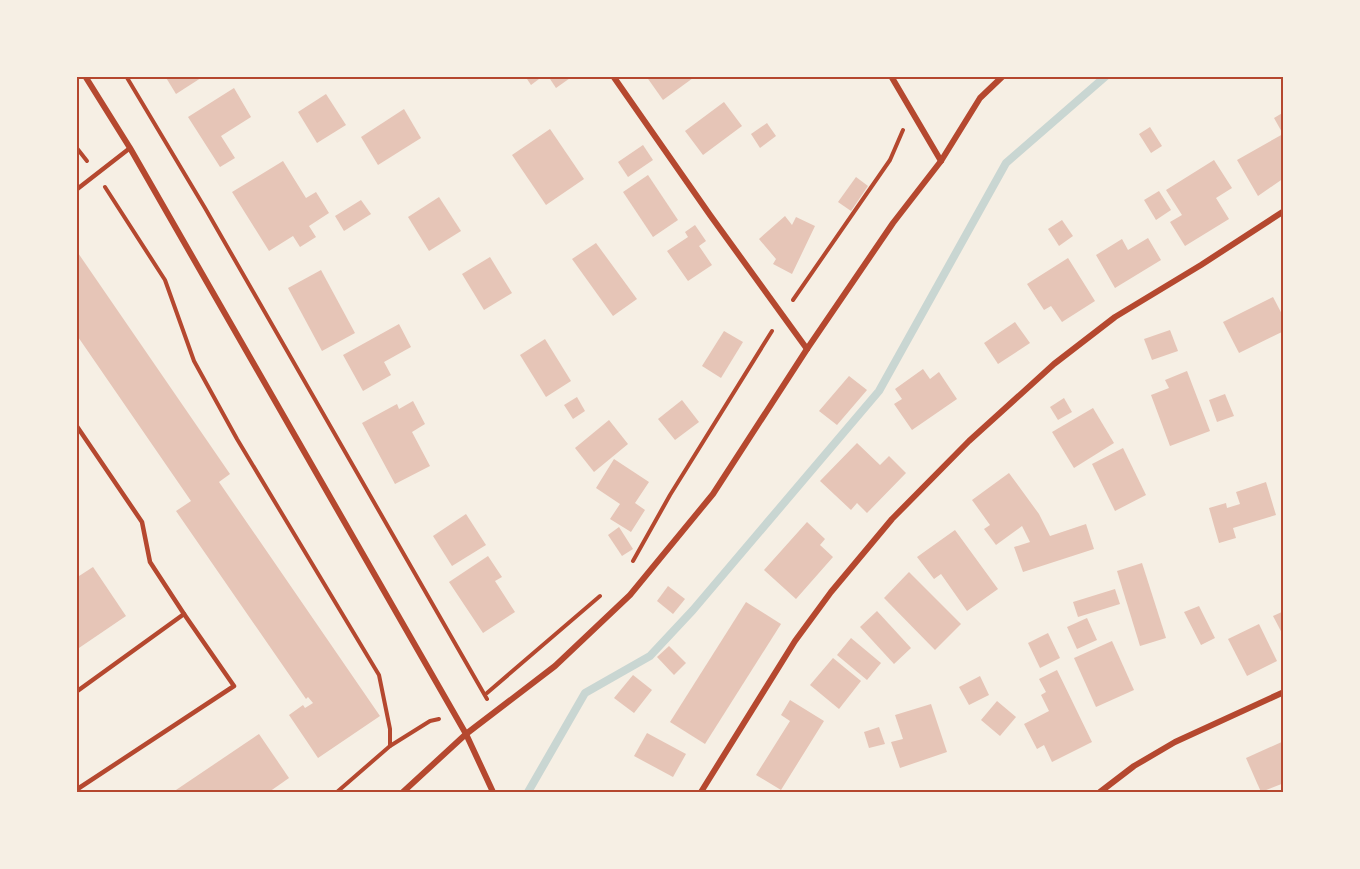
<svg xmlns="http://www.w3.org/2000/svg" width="1360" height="869" font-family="'DM Sans',sans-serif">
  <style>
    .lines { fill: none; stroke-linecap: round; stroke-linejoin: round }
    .stream { stroke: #c9d6d2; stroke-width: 8 }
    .building { fill: #e6c5b7 }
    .path { stroke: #b5482f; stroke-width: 4 }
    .service { stroke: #b5482f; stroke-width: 4.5 }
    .minor { stroke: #b5482f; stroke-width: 6 }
    .neatline { fill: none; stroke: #b5482f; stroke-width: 2 }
  </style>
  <rect width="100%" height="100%" fill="#f6efe4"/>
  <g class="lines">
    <path class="stream" d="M528,792l57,-99 65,-37 43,-46 186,-219 127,-228 100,-87"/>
  </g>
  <g class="building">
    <path d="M165,76h39l-28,18z"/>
    <path d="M525,76h18l-12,9z"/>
    <path d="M548,76h25l-17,12z"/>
    <path d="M646,76h45l2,2 -30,22z"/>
    <path d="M234,88l17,29 -30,19 14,22 -15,9 -32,-50z"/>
    <path d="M326,94l20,31 -29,18 -19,-31z"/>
    <path d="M724,102l18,24 -39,29 -18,-24z"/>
    <path d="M404,109l17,29 -43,27 -17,-28z"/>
    <path d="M1284,112v66l-26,18 -21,-36 46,-26 -9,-16z"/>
    <path d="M767,123l9,13 -16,12 -9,-14z"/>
    <path d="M1150,127l12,19 -11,7 -12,-19z"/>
    <path d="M550,129l34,50 -38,26 -34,-50z"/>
    <path d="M643,145l10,15 -25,17 -10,-15z"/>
    <path d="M1214,160l18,28 -16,10 13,21 -44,27 -15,-24 12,-7 -16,-25z"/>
    <path d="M283,161l23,37 10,-6 13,21 -20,13 7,11 -16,10 -7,-11 -24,15 -37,-59z"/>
    <path d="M648,175l30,45 -25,17 -30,-45z"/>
    <path d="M856,177l12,9 -17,25 -13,-9z"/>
    <path d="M1159,191l12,19 -15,10 -12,-20z"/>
    <path d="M439,197l22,34 -32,20 -21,-34z"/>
    <path d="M361,200l10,14 -27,17 -9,-15z"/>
    <path d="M785,216l7,9 4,-8 19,9 -23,48 -19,-10 3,-5 -17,-20z"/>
    <path d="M1062,220l11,16 -14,10 -11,-17z"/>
    <path d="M695,225l11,16 -7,5 13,19 -24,16 -21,-30 21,-14 -3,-5z"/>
    <path d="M1148,238l13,22 -46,28 -19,-33 26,-16 6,11z"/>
    <path d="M596,243l41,56 -24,17 -41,-57z"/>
    <path d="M76,250l154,224 -11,8 161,234 -62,42 -29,-43 14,-10 2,3 8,-5 -5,-6 -2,2 -130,-188 15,-10 -115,-167z"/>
    <path d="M490,257l22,36 -28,17 -22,-36z"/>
    <path d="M1068,258l27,43 -33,21 -11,-16 -7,4 -17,-26z"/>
    <path d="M321,270l34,63 -33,18 -34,-63z"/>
    <path d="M1273,297l11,21v13l-45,22 -16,-31z"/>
    <path d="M1015,322l15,21 -32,21 -14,-21z"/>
    <path d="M399,324l12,23 -27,15 7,13 -28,16 -20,-36z"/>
    <path d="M1170,330l8,21 -26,9 -8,-21z"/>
    <path d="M724,331l19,11 -22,36 -19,-12z"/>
    <path d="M545,339l26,42 -25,16 -26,-42z"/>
    <path d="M923,369l7,10 9,-7 18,27 -45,31 -18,-26 8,-5 -7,-10z"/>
    <path d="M1187,371l23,60 -40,15 -19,-51 18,-7 -4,-8z"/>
    <path d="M849,376l18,14 -30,35 -18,-14z"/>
    <path d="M1225,394l9,22 -17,6 -8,-22z"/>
    <path d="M577,397l8,14 -12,8 -9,-14z"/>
    <path d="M1064,398l8,14 -14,8 -8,-13z"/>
    <path d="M682,400l17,22 -24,18 -17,-21z"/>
    <path d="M413,401l12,23 -13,8 18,34 -35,18 -33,-61 35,-19 2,5z"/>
    <path d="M1093,408l21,35 -40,25 -22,-36z"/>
    <path d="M609,420l19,24 -34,28 -19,-24z"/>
    <path d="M857,443l23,22 9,-9 17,17 -39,40 -10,-10 -6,7 -31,-29z"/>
    <path d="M1123,448l23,47 -31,16 -23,-47z"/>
    <path d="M614,459l35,23 -14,21 10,7 -14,22 -21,-13 10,-15 -24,-16z"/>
    <path d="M1009,473l30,41 11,22 36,-12 8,25 -71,23 -9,-25 16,-5 -8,-16 -26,19 -12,-16 6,-4 -18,-25z"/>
    <path d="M1266,482l10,33 -43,13 3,10 -17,5 -10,-35 17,-5 1,5 13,-4 -4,-12z"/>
    <path d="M466,514l20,31 -34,21 -19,-30z"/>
    <path d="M807,522l18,17 -5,6 13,12 -37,42 -32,-29z"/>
    <path d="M619,527l14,22 -11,7 -14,-21z"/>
    <path d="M955,530l43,59 -31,22 -26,-37 -7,5 -17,-22z"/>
    <path d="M488,556l14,21 -7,4 20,31 -32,21 -34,-51z"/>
    <path d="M1142,563l24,75 -26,8 -23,-75z"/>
    <path d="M93,567l33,49 -50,34v-72z"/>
    <path d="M909,572l52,52 -26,26 -51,-52z"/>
    <path d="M668,586l17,13 -12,15 -16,-13z"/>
    <path d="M1115,589l5,15 -42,13 -5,-15z"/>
    <path d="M746,602l35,22 -76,120 -35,-22z"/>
    <path d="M1199,606l16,32 -14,7 -17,-33z"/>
    <path d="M877,611l34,37 -17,16 -34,-37z"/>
    <path d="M1284,611v26l-11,-21z"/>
    <path d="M1087,618l10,22 -20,9 -10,-22z"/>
    <path d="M1259,624l18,37 -30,15 -19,-37z"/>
    <path d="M1048,633l12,25 -20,10 -12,-25z"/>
    <path d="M851,638l30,25 -14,17 -30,-25z"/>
    <path d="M1112,641l22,49 -38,17 -22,-49z"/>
    <path d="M669,646l17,17 -12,12 -17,-18z"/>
    <path d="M833,658l28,23 -22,28 -29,-24z"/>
    <path d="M1057,670l35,72 -40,20 -8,-17 -7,4 -13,-25 25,-13 -8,-16 5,-3 -7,-13z"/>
    <path d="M633,675l19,15 -18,23 -20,-15z"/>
    <path d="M980,676l9,19 -20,10 -10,-18z"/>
    <path d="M790,700l34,21 -43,69 -25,-15 34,-54 -9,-6z"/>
    <path d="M997,701l19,16 -16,19 -19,-16z"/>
    <path d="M931,704l16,48 -47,16 -9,-26 12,-3 -8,-24z"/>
    <path d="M879,727l6,17 -16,4 -5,-16z"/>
    <path d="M647,733l39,21 -13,23 -39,-21z"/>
    <path d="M259,734l30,44 -20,14h-96z"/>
    <path d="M1284,741v42l-23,9 -15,-34z"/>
  </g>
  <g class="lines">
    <g class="path">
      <path d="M126,76l79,132 282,491"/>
      <path d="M76,147l11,14"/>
      <path d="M105,187l60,93 29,81 43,78 142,236 11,54v17l-53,46"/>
      <path d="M793,300l97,-140 13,-30"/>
      <path d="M633,561l37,-66 102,-164"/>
      <path d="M487,693l113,-97"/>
      <path d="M390,746l40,-25 9,-2"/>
    </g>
    <g class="service">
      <path d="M76,190l54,-42"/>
      <path d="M76,425l66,97 8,40 34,52 -108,78"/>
      <path d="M76,790l158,-104 -50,-72"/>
    </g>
    <g class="minor">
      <path d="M85,76l45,72 336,586 27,58"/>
      <path d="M613,76l97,139 97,134"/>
      <path d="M891,76l50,85"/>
      <path d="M403,792l63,-58 89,-68 75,-71 83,-101 94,-145 86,-126 48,-62 39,-63 23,-22"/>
      <path d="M701,792l94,-151 36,-49 61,-73 77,-78 85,-77 61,-47 86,-52 83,-54"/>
      <path d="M1100,792l34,-26 41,-24 109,-50"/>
    </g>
  </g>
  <rect width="1360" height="869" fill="none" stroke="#f6efe4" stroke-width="156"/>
  <rect x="78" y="78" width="1204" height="713" class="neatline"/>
</svg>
